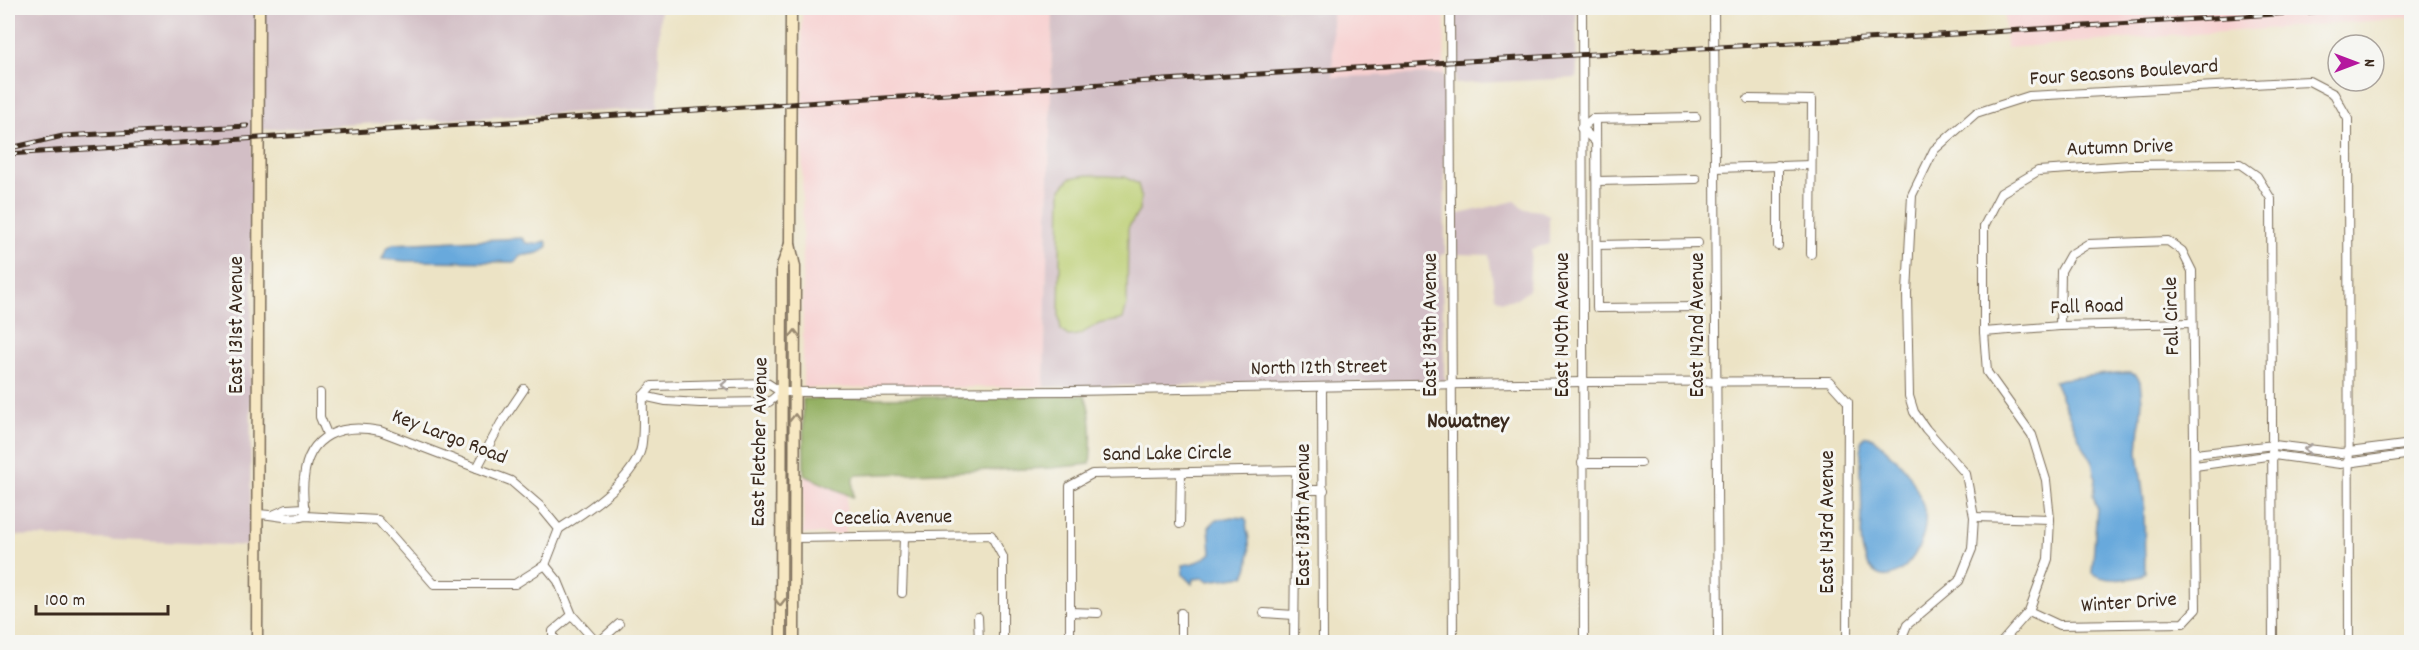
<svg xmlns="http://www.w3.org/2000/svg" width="2419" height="650" font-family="Dekko,sans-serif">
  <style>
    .built { fill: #f7d0d0 }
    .industrial { fill: #d2bec5; fill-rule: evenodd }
    .green { fill: #bbce72; stroke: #7b7c48; stroke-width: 1.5 }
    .forest { fill: #94b164; stroke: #686e41; stroke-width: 1.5 }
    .water { fill: #68a9dc; stroke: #526a7d; stroke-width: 1.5 }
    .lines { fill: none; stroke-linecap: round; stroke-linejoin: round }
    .street-casing { stroke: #796b58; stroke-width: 10 }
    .secondary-casing { stroke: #796b58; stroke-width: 13 }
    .street { stroke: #fff; stroke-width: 8 }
    .secondary { stroke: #f7e8c3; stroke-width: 10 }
    .rail-casing { stroke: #3b2a1e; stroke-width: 5 }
    .rail { stroke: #f6f6f2; stroke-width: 3; stroke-dasharray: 9; stroke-linecap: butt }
    .oneway { stroke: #998970 }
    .oneway2 { stroke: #a79f9a }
    .labels { text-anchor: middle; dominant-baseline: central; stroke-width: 6; stroke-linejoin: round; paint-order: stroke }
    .street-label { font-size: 21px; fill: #3b2a1e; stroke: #f6f6f2 }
    .neighbourhood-label { font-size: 22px; font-weight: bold; fill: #3b2a1e; stroke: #f6f6f2 }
  </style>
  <rect width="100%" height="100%" fill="#f6f6f2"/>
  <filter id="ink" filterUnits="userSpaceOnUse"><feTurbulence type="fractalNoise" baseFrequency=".0167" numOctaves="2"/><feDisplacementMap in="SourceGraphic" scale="12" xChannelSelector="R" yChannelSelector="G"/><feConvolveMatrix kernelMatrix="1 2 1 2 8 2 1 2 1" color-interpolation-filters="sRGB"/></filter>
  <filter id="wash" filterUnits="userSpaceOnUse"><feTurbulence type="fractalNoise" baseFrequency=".008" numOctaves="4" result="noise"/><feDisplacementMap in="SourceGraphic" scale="24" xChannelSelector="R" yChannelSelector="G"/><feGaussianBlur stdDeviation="1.35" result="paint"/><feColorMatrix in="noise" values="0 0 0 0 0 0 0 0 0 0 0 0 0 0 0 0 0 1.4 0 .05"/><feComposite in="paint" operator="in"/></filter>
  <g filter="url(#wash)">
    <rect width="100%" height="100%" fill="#ece3c5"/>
    <g class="built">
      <path d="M802,8h251l-9,379 -241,1z"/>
      <path d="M1332,8h113l-1,66 -112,4z"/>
      <path d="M2004,8h407l1,10 -406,30z"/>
      <path d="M804,475l43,20 -2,39h-42z"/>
    </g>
    <g class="industrial">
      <path d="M8,8h652l-2,100 -405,22 -3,416 -242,-11z"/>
      <path d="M1053,8h279l1,69 111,-3 1,180h-4l4,127 -401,6zM1138,184l3,13 -2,14 -11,17 -3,84 -10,10 -16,2 -19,12 -21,-20 1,-103z"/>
      <path d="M1455,8h121l1,70 -122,6z"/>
      <path d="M1515,201l9,8 17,2 8,4v29l-18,5 -2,41 -12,9 -15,2 -7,-4 -6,-42 -34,-1v-39z"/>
    </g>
    <path class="green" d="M1087,175l38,2 13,7 3,13 -2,14 -11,17 -1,77 -4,14c-8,3 -16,2 -24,5 -14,5 -14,12 -31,12l-7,-6 -2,-14 2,-127 9,-11z"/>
    <path class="forest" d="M1085,395c8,22 7,46 5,69l-39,4 -194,7 -4,3v19l-49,-22 -1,-76z"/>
    <g class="water">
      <path d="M522,238l4,5 11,1 9,-3 2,5c-8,10 -16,7 -28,10l-5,6 -109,-1 -24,-2 5,-11 6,-4z"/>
      <path d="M2116,373h15l5,2 4,6 2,20 -4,51 6,49 1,71 -3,4c-14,4 -38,6 -50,-3l5,-66 -4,-11 2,-17 -3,-18 -12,-21 -26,-59 8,-2z"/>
      <path d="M1868,436l7,3c11,11 27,23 35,37 6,11 13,25 15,38 4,45 -49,95 -63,34 -2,-10 0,-22 0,-33 -1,-24 -1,-49 -1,-73l3,-5z"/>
      <path d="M1232,517l13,1 2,4c-2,6 2,11 2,19 1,11 1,26 -5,35l-35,5 -5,-3 -11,1 -1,5 -9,-9 -1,-10c11,-1 21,-4 29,-12l-2,-26 7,-7z"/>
    </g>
  </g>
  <g filter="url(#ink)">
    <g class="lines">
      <defs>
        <g id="street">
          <path d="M1450,8l3,634"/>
          <path d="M1582,8l2,634"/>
          <path d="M1714,8l4,634"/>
          <path d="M1748,99l64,1 -1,154"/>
          <path d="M1596,119l1,189 103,-1"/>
          <path d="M1596,142l-15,-14 11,-9 104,-2"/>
          <path d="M1778,165v81"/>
          <path d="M1716,168l95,-3"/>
          <path d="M1597,181l99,-2"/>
          <path d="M1597,245l101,-2"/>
          <path d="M1984,332l76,-6 131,-3"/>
          <path d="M1322,387l1,255"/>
          <path d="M781,392l291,-1 510,-9 247,-1 19,21 -1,240"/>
          <path d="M320,393v24l7,17"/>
          <path d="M643,396l23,5 34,2 69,-1 12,-10"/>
          <path d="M2195,454l79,-9 67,8 71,-9"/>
          <path d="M1582,463h59"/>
          <path d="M2195,466l79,-11 66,9 72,-10"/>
          <path d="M477,468l24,-45 23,-34"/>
          <path d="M1296,490h28"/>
          <path d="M257,514c15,0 35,7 48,2l73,4 56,64h81l30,-19 14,-36 -19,-23 -29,-25 -131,-50c-38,-8 -72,3 -76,47 -2,12 0,26 1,38"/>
          <path d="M275,514l12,-5 18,-1"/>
          <path d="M1974,517l76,2"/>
          <path d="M1180,524l1,-51"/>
          <path d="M559,529c25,-16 71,-46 81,-77 5,-14 2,-41 3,-56l9,-10 115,-3 14,9"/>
          <path d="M795,538l196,-3 12,22v85"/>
          <path d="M545,565l13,16 14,34 -19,16v5l4,6"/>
          <path d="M902,593l2,-55"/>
          <path d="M2029,611l30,14 124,-2 13,-14 -4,-338 -10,-20 -14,-10 -80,3 -18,11 -9,16 -1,55"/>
          <path d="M1070,612l28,1"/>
          <path d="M1181,613v29"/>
          <path d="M1264,613l30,2"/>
          <path d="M572,615l24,27"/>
          <path d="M978,617l1,25"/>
          <path d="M599,642l20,-18"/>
          <path d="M1070,642v-156l22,-12 204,-4 -2,172"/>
          <path d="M1900,642l7,-17 52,-44 13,-32 2,-32 -8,-43 -40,-45 -12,-17 -5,-16 -2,-103 5,-98 22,-45 42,-37 53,-17 280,-15 25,13 14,25 1,523"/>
          <path d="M2002,642l27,-31 19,-52 2,-40 -4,-39 -14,-45 -45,-63 -3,-40v-106l17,-33 37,-22 94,-6 108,-1 17,12 14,23 2,443"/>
        </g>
        <g id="secondary">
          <path d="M791,8l-1,236 5,23 -1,375"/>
          <path d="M257,642l2,-634"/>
          <path d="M781,642l1,-376 8,-22"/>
        </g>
      </defs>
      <use href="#street" class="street-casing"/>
      <use href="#secondary" class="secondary-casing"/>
      <use href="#street" class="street"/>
      <use href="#secondary" class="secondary"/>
      <defs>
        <g id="rail">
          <path d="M10,148l53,-12 184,-10"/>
          <path d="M8,154l1441,-92 542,-30 381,-24"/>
        </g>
      </defs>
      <use href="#rail" class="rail-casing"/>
      <use href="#rail" class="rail"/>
    </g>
    <defs><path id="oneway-chevron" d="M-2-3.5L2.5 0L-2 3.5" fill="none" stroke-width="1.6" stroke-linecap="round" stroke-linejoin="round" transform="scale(1.5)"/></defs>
    <g class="oneway">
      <use href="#oneway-chevron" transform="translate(795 334) rotate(-90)"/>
      <use href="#oneway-chevron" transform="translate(795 418) rotate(-89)"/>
      <use href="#oneway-chevron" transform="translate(780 602) rotate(90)"/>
    </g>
    <g class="oneway2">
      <use href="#oneway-chevron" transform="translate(725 385) rotate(178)"/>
      <use href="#oneway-chevron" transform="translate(2308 449) rotate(-173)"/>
    </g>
  </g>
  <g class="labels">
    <g class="street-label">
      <text transform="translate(2124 74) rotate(-4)">Four Seasons Boulevard</text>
      <text transform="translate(2120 149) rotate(-2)">Autumn Drive</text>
      <text transform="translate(2087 308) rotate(-2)">Fall Road</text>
      <text transform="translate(2173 316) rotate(-92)">Fall Circle</text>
      <text transform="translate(238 325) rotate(-90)">East 131st Avenue</text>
      <text transform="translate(1432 325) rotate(-90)">East 139th Avenue</text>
      <text transform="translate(1564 325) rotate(-90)">East 140th Avenue</text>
      <text transform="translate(1699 325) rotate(-90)">East 142nd Avenue</text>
      <text transform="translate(1319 369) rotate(-1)">North 12th Street</text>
      <text transform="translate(449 438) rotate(21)">Key Largo Road</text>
      <text transform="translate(761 442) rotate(-89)">East Fletcher Avenue</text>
      <text transform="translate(1167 455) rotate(-1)">Sand Lake Circle</text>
      <text transform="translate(1305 515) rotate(-90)">East 138th Avenue</text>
      <text transform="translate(893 519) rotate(-1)">Cecelia Avenue</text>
      <text transform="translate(1829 522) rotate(-90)">East 143rd Avenue</text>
      <text transform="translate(2129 604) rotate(-4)">Winter Drive</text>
    </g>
    <g class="neighbourhood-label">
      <text x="1468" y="422">Nowatney</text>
    </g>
  </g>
  <rect width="2419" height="650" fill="none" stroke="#f6f6f2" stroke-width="30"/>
  <g transform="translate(2356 63) rotate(90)"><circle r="28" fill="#f6f6f2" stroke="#aba49d" stroke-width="1.5"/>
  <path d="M0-4.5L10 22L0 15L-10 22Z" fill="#b5179e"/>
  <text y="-9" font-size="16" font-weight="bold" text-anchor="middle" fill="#3b2a1e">N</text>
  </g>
  <path d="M36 605v9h132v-9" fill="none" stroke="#3b2a1e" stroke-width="3"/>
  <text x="45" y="605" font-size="18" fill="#3b2a1e" stroke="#f6f6f2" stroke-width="4.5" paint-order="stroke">100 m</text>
</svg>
